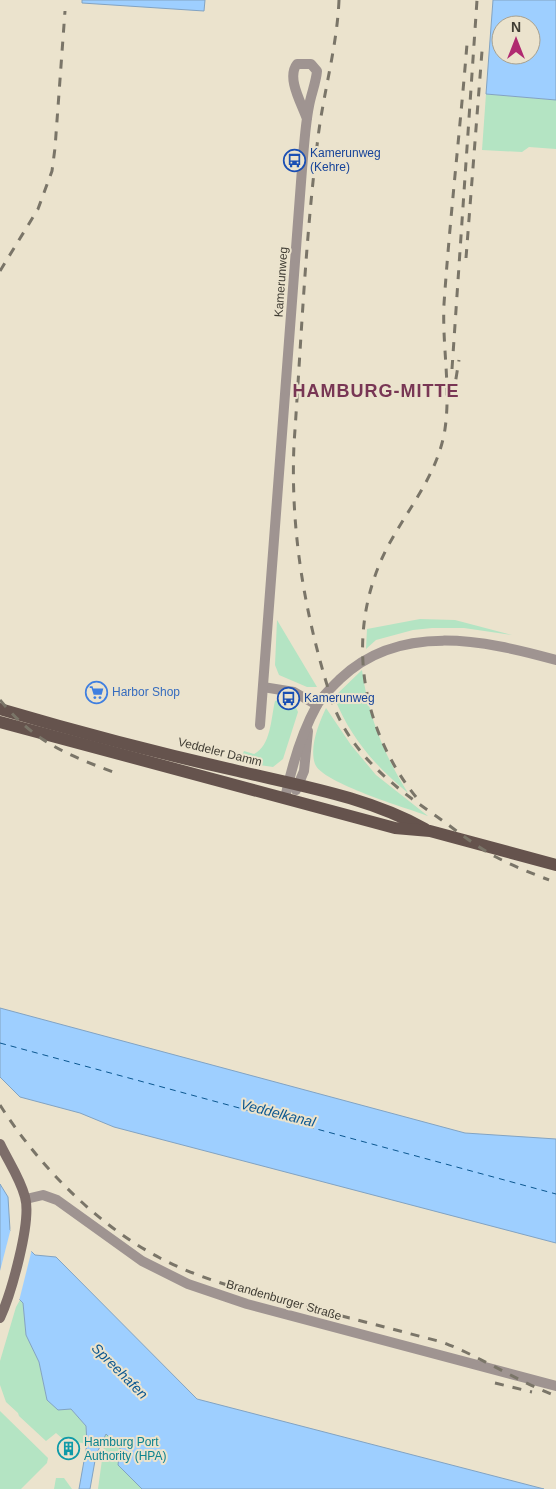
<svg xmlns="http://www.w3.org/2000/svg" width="556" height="1489" font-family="Helvetica,sans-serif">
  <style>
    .green { fill: #b4e4c3 }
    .water { fill: #9ecfff; stroke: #82a3c2; fill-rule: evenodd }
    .pier { fill: #ebe3cd }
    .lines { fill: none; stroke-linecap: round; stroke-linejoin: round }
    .ferry { stroke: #0b5790; stroke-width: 1; stroke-dasharray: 6 5; stroke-linecap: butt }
    .street { stroke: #9f9491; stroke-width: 10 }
    .secondary { stroke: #7d6d69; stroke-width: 10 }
    .primary { stroke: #65534d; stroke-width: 12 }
    .rail { stroke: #7a7568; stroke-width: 3; stroke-dasharray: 9 9; stroke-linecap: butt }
    .labels { text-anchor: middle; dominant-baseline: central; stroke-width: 4; stroke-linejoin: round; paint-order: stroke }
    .transit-label { font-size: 12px; fill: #164399; stroke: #ebe3cd; text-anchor: start }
    .street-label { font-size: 12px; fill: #403d34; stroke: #ebe3cd }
    .shop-label { font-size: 12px; fill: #366cbe; stroke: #ebe3cd; text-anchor: start }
    .culture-label { font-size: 12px; fill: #0d838f; stroke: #ebe3cd; text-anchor: start }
    .water-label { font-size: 14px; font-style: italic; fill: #0b5790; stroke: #ebe3cd }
    .district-label { font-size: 18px; font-weight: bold; letter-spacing: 1px; fill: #783654; stroke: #ebe3cd }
  </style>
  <rect width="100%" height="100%" fill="#ebe3cd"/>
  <g class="green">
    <path d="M486,94l70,6v49l-27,-2 -7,5 -40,-2z"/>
    <path d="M420,619l35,1 57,15 -48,-7h-32l-19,2 -37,10 -10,9 1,-20z"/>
    <path d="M277,620l40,67h-10l-28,-12 -4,-10z"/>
    <path d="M362,670c6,45 22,85 46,123 -33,-27 -58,-56 -74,-96z"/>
    <path d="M282,699l12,4 4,9 -15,47 -10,8 -34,-5 5,-11 10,3c17,-8 17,-36 21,-53z"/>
    <path d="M326,708l25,37 25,30 52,41c-21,-8 -106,-33 -113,-52 -6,-17 4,-41 11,-56z"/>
    <path d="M20,1300l3,3 3,32 13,27 8,38 24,9 15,17 1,18 -24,-5 -7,-6 -10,8 -27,-25 -1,-3 -12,-11 -6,-17v-24l16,-54z"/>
    <path d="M0,1411l48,47 -1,5 -26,26h-21z"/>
    <path d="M106,1434l14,15 -2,16 24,24h-44l6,-44 -4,-1z"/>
    <path d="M56,1478h8l8,11h-18z"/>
  </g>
  <g class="water">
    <path d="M82,0h123l-1,11 -122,-8z"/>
    <path d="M493,0h63v100l-70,-6zM501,25h30v30h-30z"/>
    <path d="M0,1008l465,125 91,6v104l-442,-116 -34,-14 -60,-16 -20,-20z"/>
    <path d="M0,1184l8,13 2,33 25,25 21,2 141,142 347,90h-402l-24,-24 2,-17 -14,-14 -10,21 -6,34h-11l8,-45 -1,-18 -15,-17 -13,1 -11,-10 -8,-38 -13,-27 -3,-32 -23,-23z"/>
  </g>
  <path class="pier" d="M11,1228l21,21 -13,52 -19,-18v-12z"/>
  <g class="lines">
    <path class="ferry" d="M0,1043l556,151"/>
    <g class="street">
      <path d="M263,687l31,5 23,13"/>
      <path d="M260,725l42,-556c2,-21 3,-43 7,-63 2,-12 7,-23 8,-35l-6,-7h-14c-11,14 5,40 10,55"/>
      <path d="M296,790l8,-19 4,-40"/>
      <path d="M285,798c7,-33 16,-64 32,-93 6,-10 15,-18 23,-26 59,-57 144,-39 216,-19"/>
      <path d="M26,1199l17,-4 14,5 85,61 46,23 59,20 309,82"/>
    </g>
    <path class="secondary" d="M0,1144c8,17 20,34 25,53 7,24 -14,97 -25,121"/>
    <g class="primary">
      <path d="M0,709c78,23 158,44 238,62 63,15 130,26 187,58"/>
      <path d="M0,722l395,106 35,3 126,34"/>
    </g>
    <g class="rail">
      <path d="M339,0c-2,49 -17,97 -22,146 -12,99 -16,199 -23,298 -4,90 12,178 40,263 20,49 59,79 102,109 20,14 39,30 60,41 17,9 35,16 53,23"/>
      <path d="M466,258l16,-207"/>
      <path d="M0,271l38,-62 14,-38 3,-23 10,-137"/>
      <path d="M452,369l25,-369"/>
      <path d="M453,397l6,-37"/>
      <path d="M0,700c34,41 65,54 113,72"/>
      <path d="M416,797c-58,-72 -71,-169 -28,-251 21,-39 50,-72 57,-117 6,-42 -3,-83 -1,-125 6,-87 16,-173 23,-260"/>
      <path d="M0,1105c38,60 97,120 160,153 42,22 87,33 132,45 50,13 100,26 150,39 39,15 75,39 114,54"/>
      <path d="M495,1383l37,9"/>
    </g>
  </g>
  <defs>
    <symbol id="bus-ring" viewBox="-11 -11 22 22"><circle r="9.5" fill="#ebe3cd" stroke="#1a4fb4" stroke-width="1.5"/><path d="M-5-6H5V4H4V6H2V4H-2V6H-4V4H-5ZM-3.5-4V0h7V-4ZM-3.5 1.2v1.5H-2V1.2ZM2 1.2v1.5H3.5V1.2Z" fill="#1a4fb4"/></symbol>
    <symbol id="supermarket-ring" viewBox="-11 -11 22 22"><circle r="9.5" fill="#ebe3cd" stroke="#3f7fe0" stroke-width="1.5"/><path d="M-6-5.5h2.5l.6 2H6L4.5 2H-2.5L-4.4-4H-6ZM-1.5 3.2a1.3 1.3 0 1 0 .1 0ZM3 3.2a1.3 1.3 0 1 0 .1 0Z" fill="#3f7fe0"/></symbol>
    <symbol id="building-ring" viewBox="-11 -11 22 22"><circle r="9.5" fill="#ebe3cd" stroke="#0f9aa8" stroke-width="1.5"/><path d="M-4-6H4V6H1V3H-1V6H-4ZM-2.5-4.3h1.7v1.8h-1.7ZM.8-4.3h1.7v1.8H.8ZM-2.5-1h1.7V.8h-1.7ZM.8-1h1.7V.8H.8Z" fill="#0f9aa8"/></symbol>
  </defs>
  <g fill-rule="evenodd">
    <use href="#bus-ring" x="282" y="148" width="25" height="25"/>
    <use href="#supermarket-ring" x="84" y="680" width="25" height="25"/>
    <use href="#bus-ring" x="276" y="686" width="25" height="25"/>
    <use href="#building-ring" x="56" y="1436" width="25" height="25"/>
  </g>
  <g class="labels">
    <g class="transit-label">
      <text x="310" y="153">Kamerunweg<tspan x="310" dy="14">(Kehre)</tspan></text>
      <text x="304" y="698">Kamerunweg</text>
    </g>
    <g class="street-label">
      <text transform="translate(281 282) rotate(-86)">Kamerunweg</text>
      <text transform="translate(220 752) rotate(14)">Veddeler Damm</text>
      <text transform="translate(284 1300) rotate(16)">Brandenburger Straße</text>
    </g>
    <g class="shop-label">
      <text x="112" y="692">Harbor Shop</text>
    </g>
    <g class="culture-label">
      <text x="84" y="1442">Hamburg Port<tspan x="84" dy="14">Authority (HPA)</tspan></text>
    </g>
    <g class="water-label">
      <text transform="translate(278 1113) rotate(14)">Veddelkanal</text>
      <text transform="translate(120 1371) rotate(45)">Spreehafen</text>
    </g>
    <g class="district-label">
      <text x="376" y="391">HAMBURG-MITTE</text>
    </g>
  </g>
  <g transform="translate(516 40)"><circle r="24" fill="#ebe3cd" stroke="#a7a190"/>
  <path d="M0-4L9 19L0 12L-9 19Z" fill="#b02a70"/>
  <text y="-8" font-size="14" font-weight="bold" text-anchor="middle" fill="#403d34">N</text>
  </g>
</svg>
